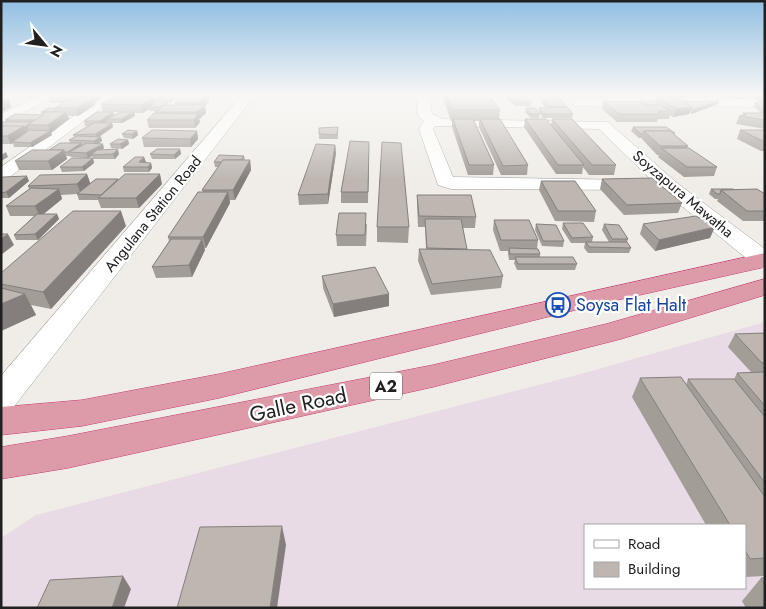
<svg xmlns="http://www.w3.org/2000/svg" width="766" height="609" font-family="Jost,sans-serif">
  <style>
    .industrial { fill: #e8dbe6; fill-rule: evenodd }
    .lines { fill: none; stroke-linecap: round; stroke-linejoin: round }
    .minor-casing { stroke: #a1a1a1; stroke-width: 1 }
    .highway-casing { stroke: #c63c72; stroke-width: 1 }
    .minor { fill: #fff; fill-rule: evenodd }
    .highway { fill: #dd9aa9; fill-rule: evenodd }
    .wall { fill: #a39d98; fill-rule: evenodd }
    .shaded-wall { fill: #847f7c }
    .building { fill: #bdb6b1; stroke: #847f7c }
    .labels { text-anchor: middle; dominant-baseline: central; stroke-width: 4.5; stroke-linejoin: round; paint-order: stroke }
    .far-street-label { font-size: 15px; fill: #202020; stroke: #fff }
    .shield { fill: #fff; stroke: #636363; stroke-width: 1 }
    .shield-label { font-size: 16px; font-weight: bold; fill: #202020 }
    .transit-label { font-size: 18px; fill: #164399; stroke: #fff; text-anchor: start }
    .near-street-label { font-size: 21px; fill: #202020; stroke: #fff }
  </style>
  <rect width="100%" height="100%" fill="#f0ede8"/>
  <path class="industrial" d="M765,322v286h-764v-70l35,-23 541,-140zM585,525h160v63h-160z"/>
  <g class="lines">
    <defs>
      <g id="minor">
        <path d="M42,95h16l-57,29v-10z"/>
        <path d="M104,95h14l-111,84 -6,1v-13z"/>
        <path d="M242,95h13l-242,313 -12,4v-36z"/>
        <path d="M416,95h12l4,19 11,5 165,3 69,61 88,66v19l-9,-2 -93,-75 -64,-62 -164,-3 -2,3 20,48 185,3 7,2 2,4 -2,4 -194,-1 -13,-4 -19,-56 5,-8 -6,-5z"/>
        <path d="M579,99h61l6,4 -6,4 -66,-1 -1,-3z"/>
        <path d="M681,99h84v8l-89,-1 -1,-3 1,-3z"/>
      </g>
      <g id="highway">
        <path d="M765,253v14l-161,36 -385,95 -137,28 -81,9v-28l81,-7 137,-26z"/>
        <path d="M765,279v16l-144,44 -188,48 -365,81 -67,11v-32l67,-11 365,-71 173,-41z"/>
      </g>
    </defs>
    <use href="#minor" class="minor-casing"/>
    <use href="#highway" class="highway-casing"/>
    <use href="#minor" class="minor"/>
    <use href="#highway" class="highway"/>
  </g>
  <g class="wall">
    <path d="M3,95h41l-9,4z"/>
    <path d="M104,95l-9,8v2l-17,11h-10l1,3 -18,14 1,2 -20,12h-18l-1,-4 -2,1h-10v-21l5,-1 -1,-2 37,-5 -1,-3 15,-4 8,-5h-14l-2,-7z"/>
    <path d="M117,95h30l1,1 1,-1h-1h30l-8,8h-2l1,2h6v-2l11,-8h41h-19l1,6 -4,5 1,7 -7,6 1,3 -5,6h-46l-2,-8 8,-7v-1l1,-1h-6l-1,-2 -6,4h-9l1,3 -13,7h-10l1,4 -14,10h2l1,4 -4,3 6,4 -2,2 17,4 -4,5h-22l1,4 -10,8 -22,1 -2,-5 33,-9 -1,-2 -4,2 -17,-1 -1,-1h-4l1,3 -15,11h-33l-4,-9 55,-18 -1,-3 5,-3 -1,-2 15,-9h-3l-1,-5 19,-9 -2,-8 23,-7h-6zM113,112h7l-6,3z"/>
    <path d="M442,95h47l11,15 -1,9 29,46 -1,10h-26l-22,-48v-6h-5l20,44 -1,10h-25l-16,-48v-6h-1z"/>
    <path d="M504,95h21l7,7 -1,4h-15l-9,-6z"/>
    <path d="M596,95h22l-1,3h-18z"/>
    <path d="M618,95h24l-1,3h-19z"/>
    <path d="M662,95h48l-2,3h-19l-4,-2 -1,2h-8l6,3h37l-1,3 -27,10 -1,-2 -1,2 -16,3 -3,-2 -1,4h-11l-1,3h-40l-15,-13 1,-8 52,1 1,-5h10z"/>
    <path d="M723,95h42v34l-29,-5 3,-8h3l1,-3h18l-8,-7 2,-3 6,-1 -11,-5v2h-19z"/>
    <path d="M541,97l26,10 6,7 -1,4h-29l-4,-6v-4h7l-6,-7z"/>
    <path d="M526,108l14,6 -1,4h-8l-6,-6z"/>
    <path d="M525,119l26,6 1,-6 64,46 -2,10h-25l-6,-8 -1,7h-26l-32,-47z"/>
    <path d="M338,127v12h-19v-5z"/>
    <path d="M633,127l42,6v2l13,11 -1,2 30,19 -3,9 -30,1 -26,-20 1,-2h-2l-15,-16v-1h-3l-8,-7z"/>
    <path d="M740,130h25v21h-4l-24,-12z"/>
    <path d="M137,131l1,4 -5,4 -9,-1 -2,-4z"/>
    <path d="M197,131l1,8 -7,8h-47l-2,-9z"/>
    <path d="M128,140l1,4 -7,5 -11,-1 -1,-4z"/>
    <path d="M335,145l1,8 -8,51 -29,1 -1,-10z"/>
    <path d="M180,149l1,5 -6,5h-23l-2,-5z"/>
    <path d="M369,151l-1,52h-27v-11z"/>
    <path d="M244,156l1,4h5l1,10 -16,30h-5v3l-24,45h-2l1,2 -13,27 -36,1 -4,-11 17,-26 -1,-4 35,-45 -1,-2 16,-23h-3l-1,-5z"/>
    <path d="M144,157l2,5 -1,1h6l1,5 -3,4h-25l-1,-5z"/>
    <path d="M87,174l3,9 72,1 -23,24h-38l-3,-8h-19l-2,-6 -16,1 1,4 -19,15h14l2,5 -21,21h-22l-2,-5 20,-19h-24l-4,-10 23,-17 -1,-3z"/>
    <path d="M1,178l28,3 -20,17h-8z"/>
    <path d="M602,179l80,24 -4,10 -54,2 -24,-26z"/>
    <path d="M541,181l55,30 -2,11 -39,-1 -16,-31z"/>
    <path d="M711,189l24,1 30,4v27h-22l-26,-20 1,-2h-3l-6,-5z"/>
    <path d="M417,195l59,22 -1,11h-12l4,22 36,26 -2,12 -70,7 -13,-34 1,-12h7l-1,-22h-7l-1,-22z"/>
    <path d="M494,220l44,20 -1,9 3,5v3l37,7 -2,6h-58l-3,-7 1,-3h-6l-1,-6v-3h-8l-7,-21z"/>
    <path d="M563,223l30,14 -1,5h17l-7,-12 2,-6 24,15 -1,3 4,6 -2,5h-41l-4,-5 1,-5h-14l-9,-14z"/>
    <path d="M367,224l-1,22h-29l-1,-11z"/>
    <path d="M536,224l28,17 -1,6 -21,-1 -7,-16z"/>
    <path d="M643,224l67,14 -55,13 -15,-17z"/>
    <path d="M126,226l-75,83 -20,-4 5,10 -35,16v-58z"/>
    <path d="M377,227h32l-1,16 -31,-1z"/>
    <path d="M322,276l67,30 -55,11 -11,-29z"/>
    <path d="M765,333v243l-20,1v-52h-39l-74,-128 8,-19 46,7 2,-6h46l3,-6 14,-1 -23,-25 7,-13z"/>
    <path d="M761,578h4v30h-19l-4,-7z"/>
  </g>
  <g class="shaded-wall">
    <path d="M33,95h11l-9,4z"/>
    <path d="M94,95h10l-9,8v2l-17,11 -2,-8 16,-10v-2z"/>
    <path d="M174,95h4l-8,8 -1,-4z"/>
    <path d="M207,95h1l1,6 -4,5 1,7 -7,6 1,3 -5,6 -1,-8 3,-4 -1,-4 3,-2 -1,-7z"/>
    <path d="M153,98l2,8 -6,1v2l-6,4 -2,-8z"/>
    <path d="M9,100l3,7 -11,5v-9z"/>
    <path d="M719,101l-1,3 -27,10 2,-4z"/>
    <path d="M692,107l-3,7 -16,3 3,-8z"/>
    <path d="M66,112l3,7 -18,14 1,2 -20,12 -2,-4 20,-12 -2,-6z"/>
    <path d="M113,112l1,4 -7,3 1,1 -7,5 -1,-4z"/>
    <path d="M134,112l1,4 -13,7 -1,-4z"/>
    <path d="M112,123l1,4 -16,11 -1,-4z"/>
    <path d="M27,125l2,4 -3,2 1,3 -15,8 1,1 -2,1 -4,-8 17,-10z"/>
    <path d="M137,131l1,4 -5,4 -1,-5z"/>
    <path d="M197,131l1,8 -7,8 -1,-8z"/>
    <path d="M101,137l1,4 -7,5 -1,-5z"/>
    <path d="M128,140l1,4 -7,5 -2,-5z"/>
    <path d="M81,143l2,4 -14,5 1,4 -2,-4z"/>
    <path d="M103,144l1,4 -11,7h-2l1,1 -4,2 -2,-5z"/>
    <path d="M335,145l1,8 -8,51v-10z"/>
    <path d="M118,149l1,5 -4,5 -2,-5z"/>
    <path d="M180,149l1,5 -6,5 -1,-4z"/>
    <path d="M64,150l3,9 -15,11 -4,-9z"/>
    <path d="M6,152l2,5 -7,4v-6z"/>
    <path d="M144,157l2,5 -6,5 -1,-5z"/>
    <path d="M93,158l1,5 -10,8 -2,-4z"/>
    <path d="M250,160l1,10 -16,30 -2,-10z"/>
    <path d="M151,163l1,5 -3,4 -1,-5z"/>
    <path d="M87,174l3,9 -9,11 -4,-10z"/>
    <path d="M160,174l2,10 -23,24 -3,-10z"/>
    <path d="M27,176l2,5 -20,17 -3,-6z"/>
    <path d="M59,189l3,10 -22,18 -5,-11z"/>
    <path d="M228,192l2,11 -24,45 -3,-11z"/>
    <path d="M121,211l5,15 -75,83 -8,-17z"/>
    <path d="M57,214l2,5 -21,21 -3,-6z"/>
    <path d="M715,227l-5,11 -55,13 4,-11z"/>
    <path d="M8,234l6,11 -13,10v-16z"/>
    <path d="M202,239l3,11 -13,27 -3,-12z"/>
    <path d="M25,294l11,21 -35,16v-27z"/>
    <path d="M389,294v12l-55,11 -1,-13z"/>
    <path d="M282,526l4,19 -9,63h-7z"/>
    <path d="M123,576l8,13 -7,19h-12z"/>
  </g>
  <g class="building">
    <path d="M50,95h44l-2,1h-44z"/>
    <path d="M126,95h19l-3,3h-19z"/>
    <path d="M149,95h25l-5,4h-16v-1h-9z"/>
    <path d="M186,95h21l-9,8h-23z"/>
    <path d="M446,95h43l11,15h-48z"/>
    <path d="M507,95h18l7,7h-16z"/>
    <path d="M756,95h9v3h-3z"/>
    <path d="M74,97l19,1 -17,10h-21z"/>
    <path d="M114,97l39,1 -12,7 -40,-1z"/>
    <path d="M541,97h17l9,10 -19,-1z"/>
    <path d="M656,97l21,1 15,9 -16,2z"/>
    <path d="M1,100h8l-8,3z"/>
    <path d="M603,101h33l11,4h13l11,6h-13l2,3h-41z"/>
    <path d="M636,101h18l5,4h-12z"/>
    <path d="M682,101h37l-26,9 -2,-1 1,-2z"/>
    <path d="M765,101v8h-2l-8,-6z"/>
    <path d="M156,102h12l-8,5h-11z"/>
    <path d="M166,105h39l-9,7h-41z"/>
    <path d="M567,107l6,7h-30l-4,-6z"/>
    <path d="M49,108h7h-1l1,3 -15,1z"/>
    <path d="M526,108h9l5,6h-9z"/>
    <path d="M47,112h19l-18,13h-21z"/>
    <path d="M97,112h16l-13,9h-16z"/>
    <path d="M121,112h13l-13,7h-14z"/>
    <path d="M154,113l44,1 -4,6h-47z"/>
    <path d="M743,113h22v7l-26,-4 7,-1z"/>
    <path d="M15,114l28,1 -7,5h-31z"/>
    <path d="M453,119h20l21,46h-25z"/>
    <path d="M480,119h20l28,46 -25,1z"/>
    <path d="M525,119h21l38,46h-26z"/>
    <path d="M552,119h20l44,46h-24z"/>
    <path d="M3,122h29l-8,5 -23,-1v-3z"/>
    <path d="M94,123h18l-16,11 -23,1z"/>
    <path d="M1,126h23l-17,10h-6z"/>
    <path d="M338,127l-1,8 -18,-1v-6z"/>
    <path d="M633,127h33l9,6h-3l-2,-2h-26l-1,3h-2z"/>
    <path d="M30,130l20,1 -20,12 -18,-1z"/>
    <path d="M128,130l9,1 -5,3h-10z"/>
    <path d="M152,130l45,1 -7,8 -48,-1z"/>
    <path d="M740,130h25v12z"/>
    <path d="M644,131h26l18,15h-28z"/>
    <path d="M77,136l24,1 -7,4 -25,-1z"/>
    <path d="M118,139l10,1 -8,4h-10z"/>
    <path d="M350,141l19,1 -1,50h-27z"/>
    <path d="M382,142l19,1 8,84h-32z"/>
    <path d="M60,143h21l-13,9h-4v-2h-15z"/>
    <path d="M87,143l16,1 -17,9 -17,-1z"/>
    <path d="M316,144l19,1 -7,49 -30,1z"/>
    <path d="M661,148h28l28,19h-30z"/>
    <path d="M118,149l-5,5 -22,1 6,-5z"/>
    <path d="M157,149h23l-6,6 -24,-1z"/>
    <path d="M32,150h32l-16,11h-33z"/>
    <path d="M219,155l25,1 -3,4h-18l-1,2h-8z"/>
    <path d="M135,157h9l-5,5 12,1 -3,4h-25z"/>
    <path d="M72,158h21l-11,9h-22z"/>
    <path d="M223,160h27l-17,30h-31z"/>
    <path d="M87,174l-10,10 -49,2 12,-11z"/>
    <path d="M125,174h35l-24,24h-38z"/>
    <path d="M27,176l-21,16 -5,1v-15l2,-1z"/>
    <path d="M652,178l30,25 -55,2 -25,-26z"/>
    <path d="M96,179h22l-17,16 -24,-1z"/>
    <path d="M541,181h34l21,30h-38z"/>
    <path d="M31,188l28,1 -24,17h-29z"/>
    <path d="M711,189h22l2,1h-14l-1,4h-3z"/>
    <path d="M757,189l8,5v17h-18l-26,-21z"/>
    <path d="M198,192h30l-25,45h-35z"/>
    <path d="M417,195h54l5,22 -57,-1z"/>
    <path d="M73,211h48l-78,81 -42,-8v-11z"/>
    <path d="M339,213h27l-1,22h-29z"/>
    <path d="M37,214h20l-22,20 -21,1z"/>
    <path d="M696,216l19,11 -56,13 -16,-16z"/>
    <path d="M425,219h36l6,30 -40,-1z"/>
    <path d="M494,220h35l9,20h-37z"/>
    <path d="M563,223h20l10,14 -21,1z"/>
    <path d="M536,224l20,1 8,16h-21z"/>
    <path d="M604,224l15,1 9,14h-16z"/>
    <path d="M1,234h7l-7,5z"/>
    <path d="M171,239h31l-13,26 -37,2z"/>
    <path d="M586,242h41l4,6 -42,-1z"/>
    <path d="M509,248l29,1 2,5h-30z"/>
    <path d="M419,249l71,1 13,26 -71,8z"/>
    <path d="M515,257h58l4,7h-59z"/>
    <path d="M375,267l14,27 -56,10 -11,-28z"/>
    <path d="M1,288l24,6 -24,10z"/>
    <path d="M765,333v30h-3l-27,-29z"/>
    <path d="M765,372v34l-28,-33z"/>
    <path d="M681,377l84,120v61l-15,1 -5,-9v-25h-15l-90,-147z"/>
    <path d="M688,379h46l31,38v66z"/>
    <path d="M282,526l-12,82h-93l23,-81z"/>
    <path d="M123,576l-11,32h-75l13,-28z"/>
    <path d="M761,578h4v7z"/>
  </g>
  <linearGradient id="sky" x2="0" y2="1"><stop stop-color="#91bfe2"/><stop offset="0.53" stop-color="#f8f7f5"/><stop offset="1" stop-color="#f8f7f5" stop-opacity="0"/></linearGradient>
  <rect width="766" height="180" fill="url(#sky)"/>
  <defs>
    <symbol id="bus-ring" viewBox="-11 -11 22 22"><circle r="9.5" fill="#fff" stroke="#1a4fb4" stroke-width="1.5"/><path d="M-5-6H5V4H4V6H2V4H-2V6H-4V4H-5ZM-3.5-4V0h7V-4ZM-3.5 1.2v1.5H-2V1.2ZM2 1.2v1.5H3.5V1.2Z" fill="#1a4fb4"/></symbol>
  </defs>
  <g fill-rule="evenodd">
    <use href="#bus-ring" x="544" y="291" width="28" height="28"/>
  </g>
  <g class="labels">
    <g class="far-street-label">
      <text transform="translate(683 194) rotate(40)">Soyzapura Mawatha</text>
      <text transform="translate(153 214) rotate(-51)">Angulana Station Road</text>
    </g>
    <rect class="shield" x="370" y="372.5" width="32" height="27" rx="4"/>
    <g class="shield-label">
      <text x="386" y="386">A2</text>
    </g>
    <g class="transit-label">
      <text x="576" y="305">Soysa Flat Halt</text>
    </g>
    <g class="near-street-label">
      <text transform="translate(298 405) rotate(-12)">Galle Road</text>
    </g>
  </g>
  <rect width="766" height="609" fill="none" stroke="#202020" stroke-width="5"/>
  <rect x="584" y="524" width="162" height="65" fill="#ffffff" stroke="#a6a6a6"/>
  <rect x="594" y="540" width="25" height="8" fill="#ffffff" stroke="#a6a6a6"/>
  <text x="628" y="549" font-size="15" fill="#202020">Road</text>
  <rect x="594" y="562" width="25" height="15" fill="#bdb6b1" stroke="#a6a6a6"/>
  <text x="628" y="574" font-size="15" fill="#202020">Building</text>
  <g transform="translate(45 45) rotate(119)" stroke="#ffffff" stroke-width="4" paint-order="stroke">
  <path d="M0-4L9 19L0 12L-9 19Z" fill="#202020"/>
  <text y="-8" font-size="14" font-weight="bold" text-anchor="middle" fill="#202020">N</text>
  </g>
</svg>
